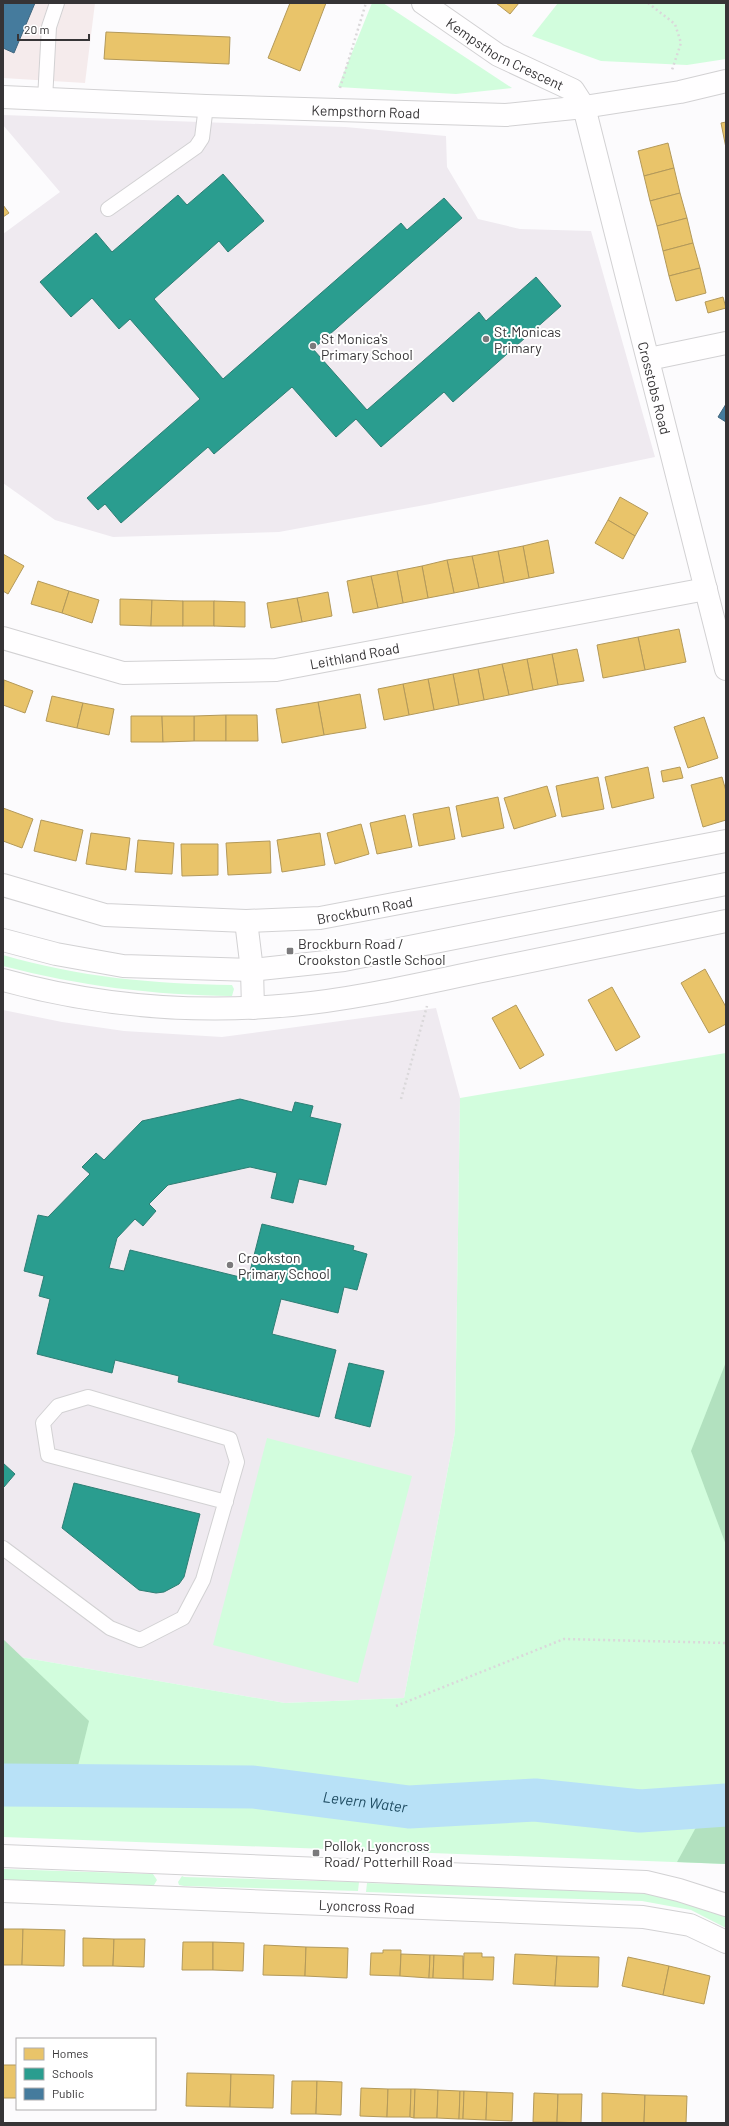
<svg xmlns="http://www.w3.org/2000/svg" width="729" height="2126" font-family="Barlow,sans-serif">
  <style>
    .commercial { fill: #f5ebec }
    .built { fill: #efeaf0 }
    .green { fill: #d2fddd }
    .forest { fill: #b2e1bf }
    .homes { fill: #e9c46a; stroke: #b3995a }
    .schools { fill: #2a9d8f; stroke: #2e7e74 }
    .public { fill: #457b9d; stroke: #40667e }
    .lines { fill: none; stroke-linecap: round; stroke-linejoin: round }
    .river { stroke: #b8e1f7; stroke-width: 43 }
    .lane-casing { stroke: #d2d1d3; stroke-width: 16 }
    .street-casing { stroke: #d2d1d3; stroke-width: 24 }
    .secondary-casing { stroke: #d2d1d3; stroke-width: 24 }
    .path { stroke: #dad8da; stroke-width: 2.5; stroke-dasharray: 2 3; stroke-linecap: butt }
    .lane { stroke: #fffeff; stroke-width: 14 }
    .street { stroke: #fffeff; stroke-width: 22 }
    .secondary { stroke: #fffeff; stroke-width: 22 }
    .poi-dot { fill: #7b7a7c; stroke: #fff; stroke-width: 1.5 }
    .labels { text-anchor: middle; dominant-baseline: central; stroke-width: 4; stroke-linejoin: round; paint-order: stroke }
    .street-label { font-size: 14px; fill: #363436; stroke: #fff }
    .poi-label { font-size: 14px; fill: #363436; stroke: #fff; text-anchor: start }
    .water-label { font-size: 15px; font-style: italic; fill: #204d63; stroke: #fff }
  </style>
  <rect width="100%" height="100%" fill="#fcfbfd"/>
  <path class="commercial" d="M3,3h92l-10,80 -82,-5z"/>
  <g class="built">
    <path d="M3,115l342,12 101,9 1,31 31,52 42,10 71,2 64,226 -225,47 -151,28 -166,5 -58,-17 -52,-37v-249l57,-42 -57,-67z"/>
    <path d="M436,1008l24,90 -5,334 -51,266 -119,5 -282,-49v-644l59,12 62,9 98,6z"/>
  </g>
  <g class="green">
    <path d="M372,3h11l129,85 -56,6 -118,-7z"/>
    <path d="M558,3h168v56l-39,6 -86,-4 -69,-25z"/>
    <path d="M3,955c75,22 151,29 229,30l2,4 -2,7c-78,-1 -153,-10 -229,-30z"/>
    <path d="M726,1053v811l-723,-27v-183l282,49 119,-5 51,-266 5,-334z"/>
    <path d="M267,1438l145,38 -54,207 -145,-38z"/>
    <path d="M3,1869l150,5 4,6 -3,5 -4,1 -147,-6z"/>
    <path d="M182,1876l2,1 175,5 -1,9 -174,-5 -5,-1 -1,-3z"/>
    <path d="M367,1883l276,9 51,8 32,16v12l-35,-18 -49,-9 -276,-9z"/>
  </g>
  <g class="forest">
    <path d="M726,1362v183l-35,-94z"/>
    <path d="M3,1639l86,82 -14,57 -72,4z"/>
    <path d="M726,1817v47l-49,-2 23,-42z"/>
  </g>
  <g class="homes">
    <path d="M290,3h36l-26,68 -32,-13z"/>
    <path d="M496,3h23l-9,11z"/>
    <path d="M106,32l124,5 -1,27 -125,-5z"/>
    <path d="M726,122v26l-5,-25z"/>
    <path d="M668,143l6,25 -30,8 -6,-25z"/>
    <path d="M674,168l6,25 -30,8 -6,-25z"/>
    <path d="M680,193l7,25 -30,8 -7,-25z"/>
    <path d="M3,205l6,8 -6,4z"/>
    <path d="M687,218l6,25 -30,8 -6,-25z"/>
    <path d="M693,243l7,25 -31,8 -6,-25z"/>
    <path d="M700,268l6,25 -30,8 -7,-25z"/>
    <path d="M723,297l3,11 -18,5 -3,-11z"/>
    <path d="M620,497l28,16 -13,23 -27,-16z"/>
    <path d="M608,520l27,16 -12,23 -28,-16z"/>
    <path d="M548,540l6,33 -25,5 -6,-32z"/>
    <path d="M523,546l6,32 -25,5 -6,-32z"/>
    <path d="M498,551l6,32 -25,5 -7,-32z"/>
    <path d="M3,554l21,12 -16,28 -5,-3z"/>
    <path d="M472,556l7,32 -25,5 -7,-33z"/>
    <path d="M447,560l7,33 -26,5 -6,-32z"/>
    <path d="M422,566l6,32 -25,5 -6,-32z"/>
    <path d="M397,571l6,32 -25,5 -7,-32z"/>
    <path d="M371,576l7,32 -25,5 -6,-32z"/>
    <path d="M38,581l31,10 -7,22 -31,-9z"/>
    <path d="M69,591l30,9 -7,23 -30,-10z"/>
    <path d="M328,592l4,24 -30,6 -5,-24z"/>
    <path d="M297,598l5,24 -31,6 -4,-25z"/>
    <path d="M120,599l32,1 -1,26 -31,-1z"/>
    <path d="M152,600l31,1v25h-32z"/>
    <rect x="183" y="601" width="31" height="25"/>
    <path d="M214,601l31,1v25l-31,-1z"/>
    <path d="M679,629l7,33 -41,8 -7,-33z"/>
    <path d="M638,637l7,33 -42,8 -6,-33z"/>
    <path d="M577,649l7,32 -26,4 -6,-31z"/>
    <path d="M552,654l6,31 -25,5 -6,-31z"/>
    <path d="M527,659l6,31 -24,5 -7,-31z"/>
    <path d="M502,664l7,31 -25,5 -6,-31z"/>
    <path d="M478,669l6,31 -25,5 -6,-31z"/>
    <path d="M453,674l6,31 -25,5 -6,-31z"/>
    <path d="M428,679l6,31 -25,5 -6,-31z"/>
    <path d="M4,680l29,11 -8,22 -22,-8z"/>
    <path d="M403,684l6,31 -25,5 -6,-31z"/>
    <path d="M360,694l6,34 -42,7 -6,-33z"/>
    <path d="M52,696l31,7 -6,25 -31,-7z"/>
    <path d="M318,702l6,33 -42,8 -6,-34z"/>
    <path d="M83,703l31,6 -5,26 -32,-7z"/>
    <path d="M226,715v26h-32v-25z"/>
    <path d="M226,715h31l1,26h-32z"/>
    <path d="M131,716h31l1,26h-32z"/>
    <path d="M162,716h32v25l-31,1z"/>
    <path d="M704,717l14,41 -30,10 -14,-41z"/>
    <path d="M648,767l6,31 -42,10 -7,-31z"/>
    <path d="M680,767l3,11 -20,4 -2,-11z"/>
    <path d="M598,777l6,32 -42,8 -6,-31z"/>
    <path d="M722,777l4,14v29l-23,7 -12,-42z"/>
    <path d="M547,786l9,30 -42,13 -10,-31z"/>
    <path d="M498,797l6,31 -42,9 -6,-31z"/>
    <path d="M449,807l6,32 -36,7 -6,-32z"/>
    <path d="M3,808l30,11 -11,29 -19,-7z"/>
    <path d="M405,815l7,32 -35,7 -7,-31z"/>
    <path d="M41,820l42,10 -7,31 -42,-10z"/>
    <path d="M361,824l8,30 -34,10 -8,-31z"/>
    <path d="M91,833l39,5 -4,32 -40,-6z"/>
    <path d="M320,833l5,32 -43,7 -5,-32z"/>
    <path d="M138,840l36,3 -2,31 -37,-2z"/>
    <path d="M270,841l1,32 -43,2 -2,-32z"/>
    <path d="M181,844h37v31l-36,1z"/>
    <path d="M705,969l21,38v17l-17,9 -28,-50z"/>
    <path d="M612,987l28,50 -24,14 -28,-51z"/>
    <path d="M516,1005l28,50 -24,14 -28,-51z"/>
    <path d="M3,1929h20l-1,36h-19z"/>
    <path d="M23,1929l42,1 -1,36 -42,-1z"/>
    <path d="M83,1938l31,1 -1,27h-30z"/>
    <path d="M114,1939h31l-1,28 -31,-1z"/>
    <path d="M183,1942h30v28h-31z"/>
    <path d="M213,1942l31,1 -1,28 -30,-1z"/>
    <path d="M264,1945l42,2 -1,29 -42,-1z"/>
    <path d="M306,1947l42,1 -1,30 -42,-2z"/>
    <path d="M383,1950h18l-1,26 -30,-1 1,-22h12z"/>
    <path d="M464,1953h18v4h12l-1,23 -30,-1z"/>
    <path d="M401,1954l29,1 -1,23 -29,-2z"/>
    <path d="M515,1954l42,2 -2,30 -42,-2z"/>
    <path d="M430,1955h4l-1,23h-4z"/>
    <path d="M434,1955l29,1v23l-30,-1z"/>
    <path d="M557,1956l42,1 -1,30 -43,-1z"/>
    <path d="M628,1957l41,9 -6,29 -41,-9z"/>
    <path d="M669,1966l41,10 -6,28 -41,-9z"/>
    <rect x="3" y="2065" width="14" height="33"/>
    <path d="M187,2073l44,1 -1,33 -44,-1z"/>
    <path d="M231,2074l43,1 -1,33 -43,-1z"/>
    <path d="M292,2081h25l-1,33h-25z"/>
    <path d="M317,2081l25,1 -1,33 -25,-1z"/>
    <path d="M361,2088l27,1 -1,28 -27,-1z"/>
    <path d="M388,2089h23l-1,28h-23z"/>
    <path d="M411,2089h4l-1,29 -4,-1z"/>
    <path d="M415,2089l23,1 -1,28h-23z"/>
    <path d="M438,2090l22,1 -1,28 -22,-1z"/>
    <path d="M460,2091h4l-1,28h-4z"/>
    <path d="M464,2091l23,1 -1,28 -23,-1z"/>
    <path d="M487,2092l26,1 -1,28 -26,-1z"/>
    <path d="M534,2093l24,1 -1,28h-24z"/>
    <path d="M602,2093l43,2 -1,28h-42z"/>
    <path d="M558,2094h24l-1,29 -24,-1z"/>
    <path d="M645,2095l42,1 -1,27h-42z"/>
  </g>
  <g class="schools">
    <path d="M223,174l41,47 -36,31 -9,-11 -65,58 69,80 178,-156 6,7 37,-32 18,20 -149,131 54,61 112,-98 7,9 50,-44 25,29 -108,96 -9,-10 -63,55 -25,-28 -20,18 -44,-50 -78,67 -6,-7 -87,76 -16,-19 -7,6 -11,-12 113,-99 -70,-80 -11,10 -27,-31 -21,19 -31,-35 56,-49 16,19 66,-57 9,10z"/>
    <path d="M240,1099l52,13 3,-10 18,4 -3,11 31,7 -15,61 -27,-6 -6,24 -22,-5 6,-25 -27,-6 -82,18 -19,19 7,7 -13,15 -8,-7 -18,19 -8,30 15,3 6,-21 118,29 14,-55 92,22 -1,4 14,4 -10,36 -13,-3 -6,26 -57,-14 -9,35 64,16 -17,67 -141,-35 1,-6 -64,-16 -3,13 -75,-19 13,-55 -11,-3 5,-20 -20,-5 14,-56 10,2 42,-43 -8,-7 14,-14 8,7 38,-39z"/>
    <path d="M349,1363l35,8 -14,56 -35,-9z"/>
    <path d="M3,1463l12,11 -11,13 -1,-1z"/>
    <path d="M74,1483l126,31 -16,63 -5,7 -15,8 -8,1 -17,-3 -77,-62z"/>
  </g>
  <g class="public">
    <path d="M3,3h32l-21,50 -11,-5z"/>
    <path d="M726,404v18l-8,-5z"/>
  </g>
  <g class="lines">
    <path class="river" id="s1" d="M3,1785l250,2 156,20 126,-7 105,11 86,-6"/>
    <defs>
      <g id="lane">
        <path d="M45,99l4,-72 8,-24"/>
        <path d="M108,209l88,-62 6,-9 4,-32"/>
        <path d="M3,1548l107,80 30,12 43,-22 20,-38 34,-118 -7,-23 -142,-42 -30,9 -15,17 5,32 178,47"/>
      </g>
      <g id="street">
        <path id="s2" d="M423,3l75,52 75,35 11,17 142,562"/>
        <path id="s3" d="M3,97l203,9 300,9 78,-8 96,-15 46,-11"/>
        <path d="M649,359l77,-16"/>
        <path id="s4" d="M3,638l120,35 153,-3 430,-81"/>
        <path id="s5" d="M3,885l102,30 141,6 74,-3 406,-77"/>
        <path d="M246,921l6,49"/>
      </g>
      <g id="secondary">
        <path d="M3,940l53,14 67,12 129,4 92,-10 382,-76"/>
        <path d="M252,970l1,38"/>
        <path d="M3,980c94,26 191,34 289,25 65,-6 131,-22 195,-35 80,-16 159,-33 239,-49"/>
        <path d="M3,1856l643,26 33,8 47,15"/>
        <path id="s6" d="M3,1891l640,26 47,8 36,17"/>
      </g>
    </defs>
    <use href="#lane" class="lane-casing"/>
    <use href="#street" class="street-casing"/>
    <use href="#secondary" class="secondary-casing"/>
    <g class="path">
      <path d="M648,3l27,21 6,19 -9,27"/>
      <path d="M340,88l26,-85"/>
      <path d="M401,1099l26,-93"/>
      <path d="M396,1706l168,-67 162,4"/>
    </g>
    <use href="#lane" class="lane"/>
    <use href="#street" class="street"/>
    <use href="#secondary" class="secondary"/>
  </g>
  <g class="poi-dot">
    <circle cx="486" cy="339" r="4"/>
    <circle cx="313" cy="346" r="4"/>
    <rect x="286" y="947" width="8" height="8" rx="2"/>
    <circle cx="230" cy="1265" r="4"/>
    <rect x="312" y="1849" width="8" height="8" rx="2"/>
  </g>
  <g class="labels">
    <g class="street-label">
      <text stroke="none"><textPath href="#s2" startOffset="97">Kempsthorn Crescent</textPath></text>
      <text stroke="none"><textPath href="#s3" startOffset="363">Kempsthorn Road</textPath></text>
      <text stroke="none"><textPath href="#s2" startOffset="484">Crosstobs Road</textPath></text>
      <text stroke="none"><textPath href="#s4" startOffset="358">Leithland Road</textPath></text>
      <text stroke="none"><textPath href="#s5" startOffset="367">Brockburn Road</textPath></text>
      <text stroke="none"><textPath href="#s6" startOffset="364">Lyoncross Road</textPath></text>
    </g>
    <g class="poi-label">
      <text x="494" y="331">St.Monicas<tspan x="494" dy="16">Primary</tspan></text>
      <text x="321" y="338">St Monica's<tspan x="321" dy="16">Primary School</tspan></text>
      <text x="298" y="943">Brockburn Road /<tspan x="298" dy="16">Crookston Castle School</tspan></text>
      <text x="238" y="1257">Crookston<tspan x="238" dy="16">Primary School</tspan></text>
      <text x="324" y="1845">Pollok, Lyoncross<tspan x="324" dy="16">Road/ Potterhill Road</tspan></text>
    </g>
    <g class="water-label">
      <text stroke="none"><textPath href="#s1" startOffset="363">Levern Water</textPath></text>
    </g>
  </g>
  <rect width="729" height="2126" fill="none" stroke="#363436" stroke-width="8"/>
  <rect x="16" y="2038" width="140" height="72" fill="#ffffff" stroke="#afaeaf"/>
  <rect x="24" y="2048" width="20" height="12" fill="#e9c46a" stroke="#afaeaf"/>
  <text x="52" y="2058" font-size="12" fill="#363436">Homes</text>
  <rect x="24" y="2068" width="20" height="12" fill="#2a9d8f" stroke="#afaeaf"/>
  <text x="52" y="2078" font-size="12" fill="#363436">Schools</text>
  <rect x="24" y="2088" width="20" height="12" fill="#457b9d" stroke="#afaeaf"/>
  <text x="52" y="2098" font-size="12" fill="#363436">Public</text>
  <path d="M18 34v6h71v-6" fill="none" stroke="#363436" stroke-width="2"/>
  <text x="24" y="34" font-size="12" fill="#363436" stroke="#ffffff" stroke-width="3" paint-order="stroke">20 m</text>
</svg>
